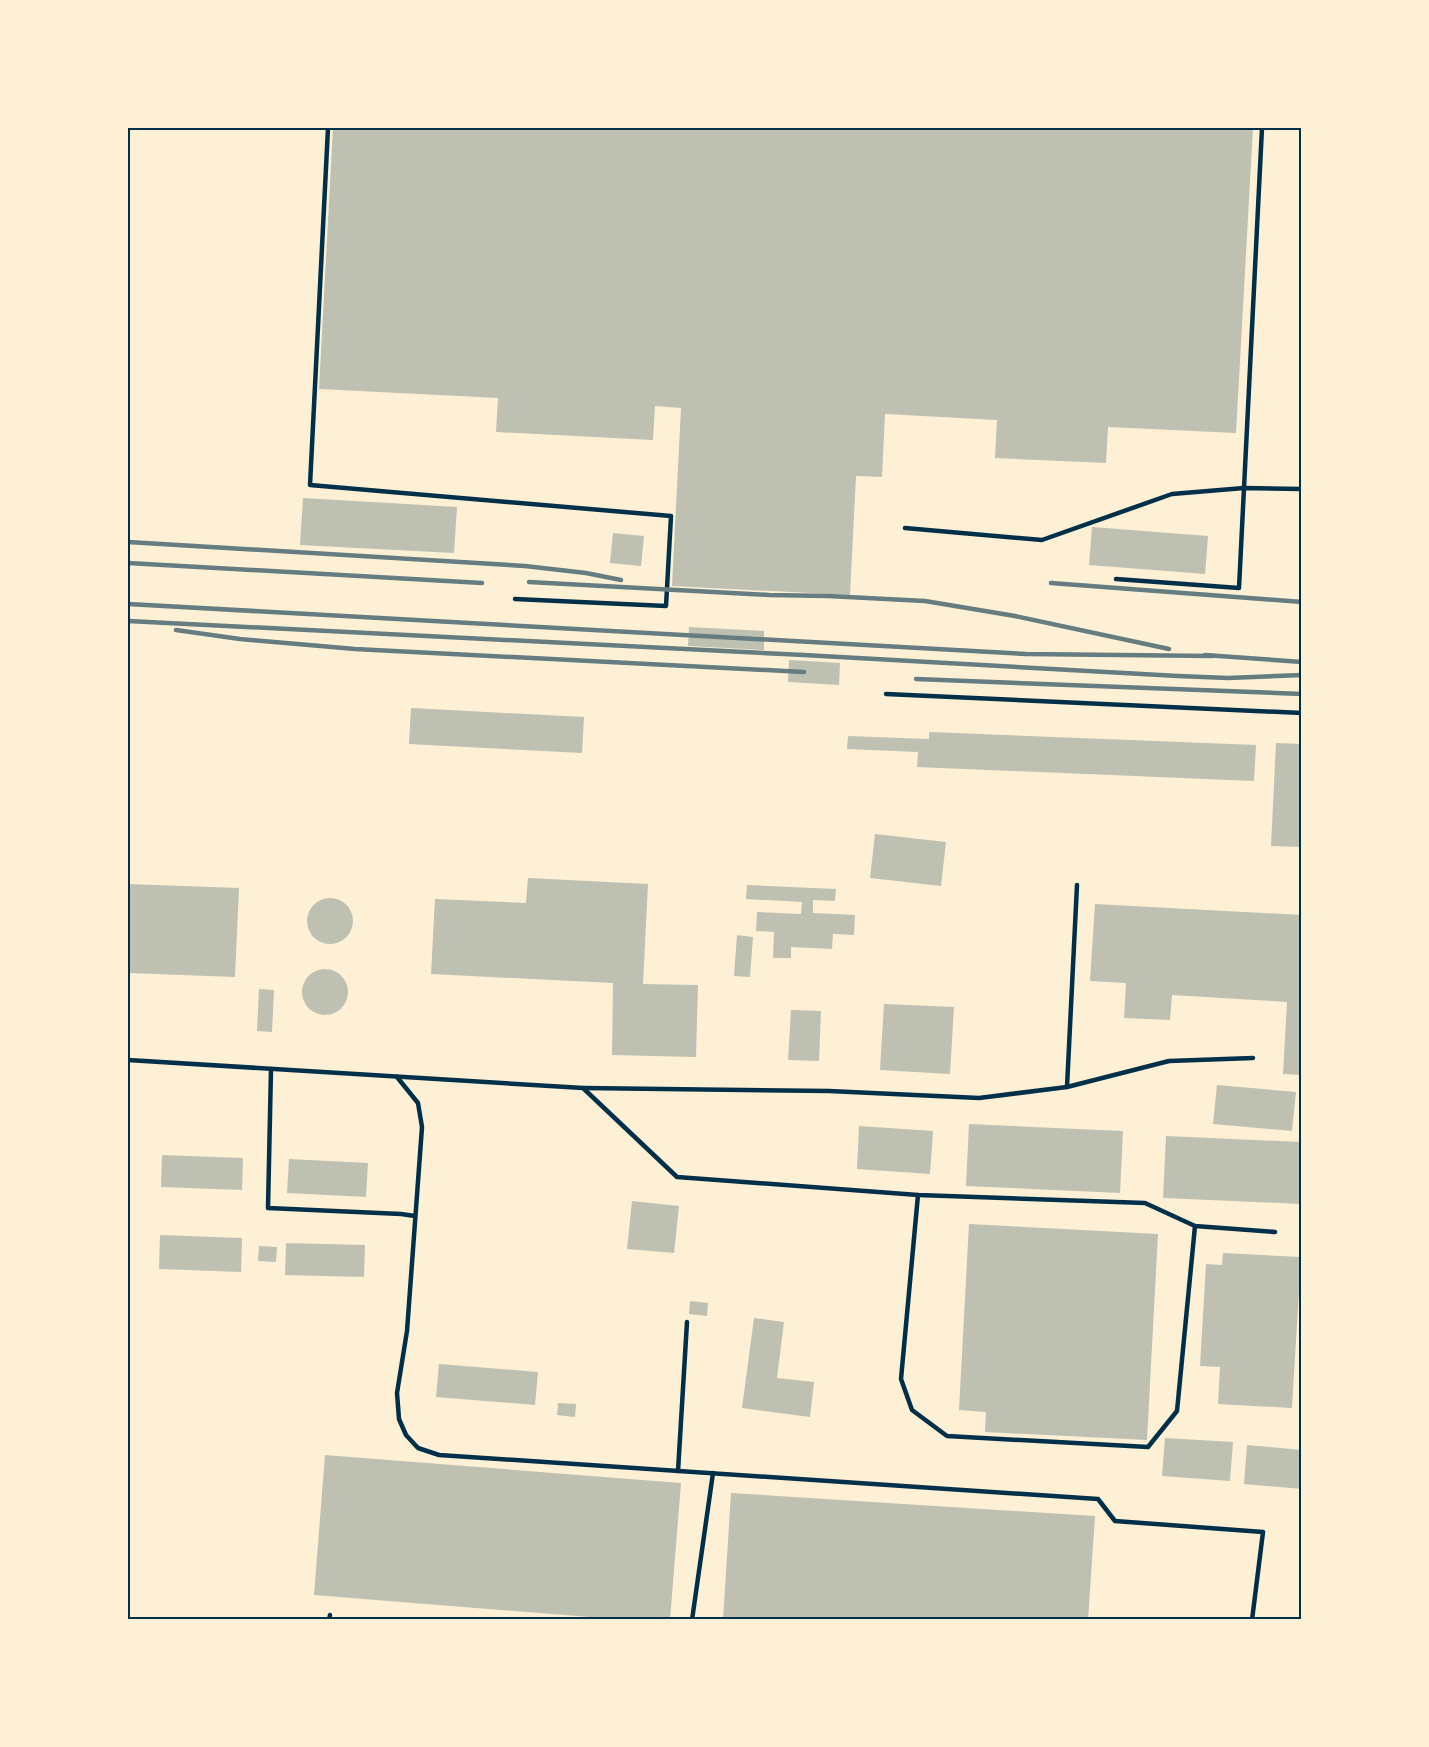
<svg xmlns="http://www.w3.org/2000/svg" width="1429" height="1747" font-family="'PT Serif',serif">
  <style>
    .building { fill: #bec0b2 }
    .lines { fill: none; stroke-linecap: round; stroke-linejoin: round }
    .service { stroke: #003049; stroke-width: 4.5 }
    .rail { stroke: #657d81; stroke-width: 4.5 }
    .neatline { fill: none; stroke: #003049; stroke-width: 2 }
  </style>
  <rect width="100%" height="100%" fill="#fdf0d5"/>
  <g class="building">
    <path d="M333,128h920l-17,305 -128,-6 -2,36 -111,-5 2,-38 -112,-6 -3,63 -26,-1 -6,119 -178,-9 9,-178 -26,-2 -2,34 -157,-8 2,-34 -179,-9z"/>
    <path d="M303,498l154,9 -3,46 -154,-8z"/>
    <path d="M1092,527l116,9 -3,38 -116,-9z"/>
    <path d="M613,533l31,3 -3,30 -31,-3z"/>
    <path d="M689,627l75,4v19l-76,-4z"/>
    <path d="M789,660l51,3 -1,22 -51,-3z"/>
    <path d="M411,708l173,9 -2,36 -173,-9z"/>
    <path d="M929,732l327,13 -2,36 -337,-14 1,-15 -71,-3 1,-13 81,3z"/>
    <path d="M1276,743l26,1v103l-31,-1z"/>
    <path d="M875,834l71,8 -5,44 -71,-8z"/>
    <path d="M528,878l120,6 -5,100 55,1 -2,72 -84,-2 1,-72 -182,-9 4,-75 91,4z"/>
    <path d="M128,884l111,4 -4,89 -107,-4z"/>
    <path d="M747,885l89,4 -1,12 -22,-1v13l42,2 -1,20 -21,-1 -1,15 -41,-2v11h-18l1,-26 -18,-1 1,-19 44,2 1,-12 -56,-3z"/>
    <circle cx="330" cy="921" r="23"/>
    <path d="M1095,904l207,11v160l-19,-1 4,-72 -115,-7 -2,25 -46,-2 2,-35 -36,-2z"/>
    <path d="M737,935l16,2 -3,40 -16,-1z"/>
    <circle cx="325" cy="992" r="23"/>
    <path d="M259,989l15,1 -2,42 -15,-1z"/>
    <path d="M884,1004l70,3 -4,67 -70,-4z"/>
    <path d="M791,1010l30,1 -2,50 -31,-1z"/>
    <path d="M1217,1085l79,7 -4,39 -79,-7z"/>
    <path d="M969,1124l154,7 -3,62 -154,-7z"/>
    <path d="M859,1126l74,5 -3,43 -73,-5z"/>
    <path d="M1166,1136l136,6v62l-139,-6z"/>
    <path d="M162,1155l81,3 -1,32 -81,-3z"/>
    <path d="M289,1159l79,4 -2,34 -79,-4z"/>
    <path d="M632,1201l47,5 -5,47 -47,-4z"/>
    <path d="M969,1224l189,10 -11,206 -162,-8 1,-20 -27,-2z"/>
    <path d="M160,1235l82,3 -1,34 -82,-3z"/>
    <path d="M286,1243l79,2 -1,32 -79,-2z"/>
    <path d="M259,1246l18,1 -1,15 -18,-1z"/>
    <path d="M1223,1253l78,4 -9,151 -74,-4 2,-37 -20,-1 6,-102 16,1z"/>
    <path d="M690,1301l18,2 -1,13 -18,-2z"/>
    <path d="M754,1318l30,4 -7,56 37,4 -4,35 -68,-9z"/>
    <path d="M439,1364l99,8 -3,33 -99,-8z"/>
    <path d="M558,1403l18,1 -1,13 -18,-2z"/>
    <path d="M1165,1438l68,4 -3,39 -68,-5z"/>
    <path d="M1247,1445l55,5v39l-58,-5z"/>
    <path d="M325,1455l356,28 -11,137h-43l-313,-25z"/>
    <path d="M731,1493l364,23 -7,104h-365z"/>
  </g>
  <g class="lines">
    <g class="service">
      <path d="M328,128l-18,357 361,31 -5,90 -151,-7"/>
      <path d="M905,528l137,12 130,-46 72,-6 58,1"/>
      <path d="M1116,579l123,9 23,-460"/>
      <path d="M886,694l416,19"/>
      <path d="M128,1060l455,28 94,89 241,18 227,8 50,23 80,6"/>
      <path d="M271,1069l-3,139 133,6 14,2"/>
      <path d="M397,1077l21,26 4,24 -15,204 -10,62 2,26 7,16 12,13 21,7 659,44 17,22 148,11 -11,88"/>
      <path d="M1067,1087l10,-202"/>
      <path d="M583,1088l246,3 150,7 88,-11 102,-26 84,-3"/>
      <path d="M918,1195l-17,184 11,31 35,26 201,11 29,-36 18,-185"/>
      <path d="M678,1471l9,-149"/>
      <path d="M329,1620l1,-5"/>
      <path d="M692,1620l21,-147"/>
    </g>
    <g class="rail">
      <path d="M128,542l397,24 61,7 35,7"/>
      <path d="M128,563l354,20"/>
      <path d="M529,582l240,13 59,1 97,5 90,15 154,33"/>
      <path d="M1051,583l251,19"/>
      <path d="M128,604l898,50 187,2"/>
      <path d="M128,621l676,34 374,21 50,2 74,-3"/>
      <path d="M176,630l64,9 115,10 449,23"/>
      <path d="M1205,655l97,7"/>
      <path d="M916,679l386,15"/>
    </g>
  </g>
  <rect width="1429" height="1747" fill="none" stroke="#fdf0d5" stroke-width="258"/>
  <rect x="129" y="129" width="1171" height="1489" class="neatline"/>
</svg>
